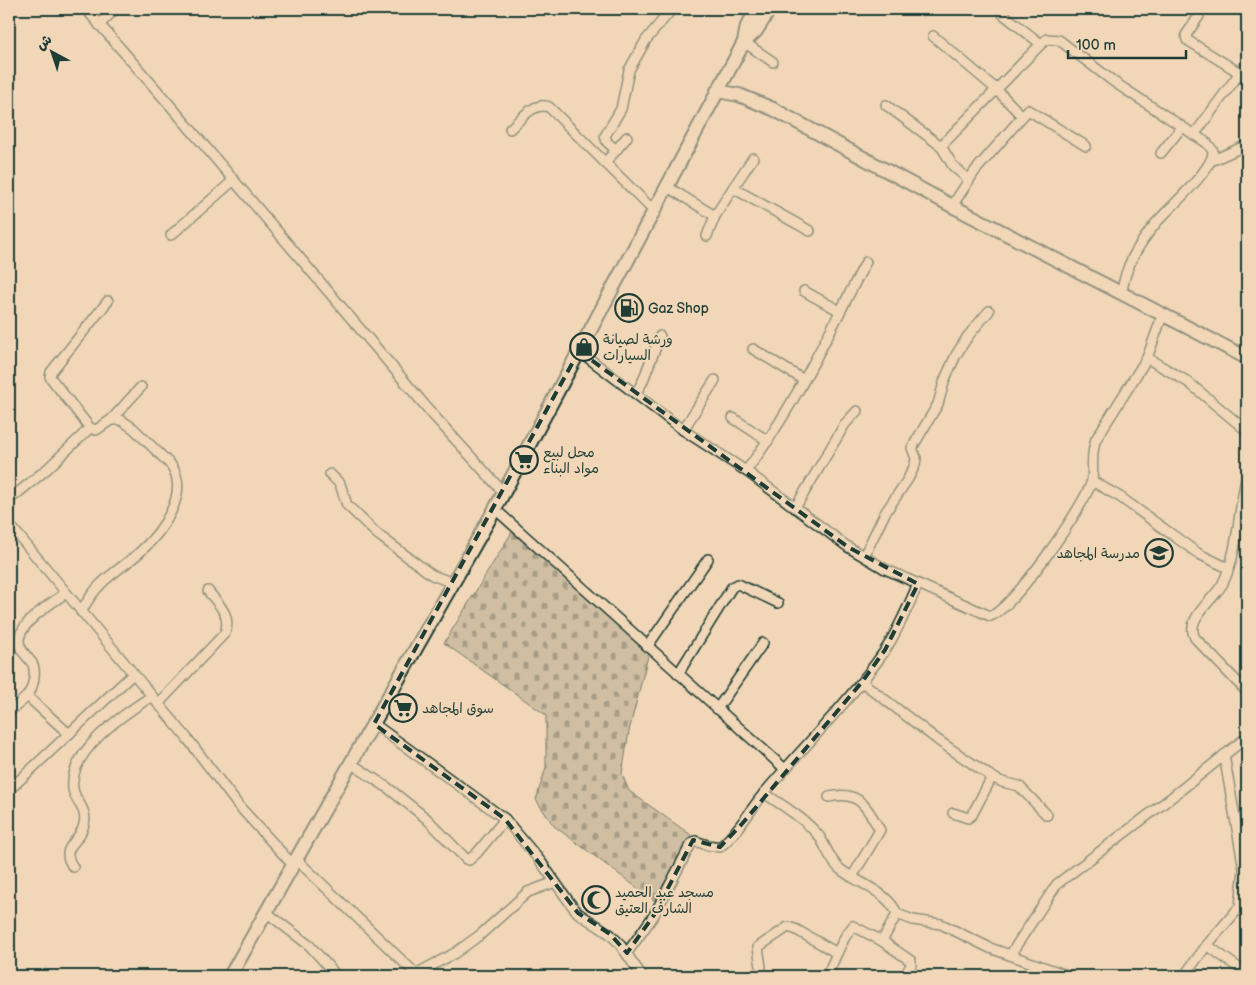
<svg xmlns="http://www.w3.org/2000/svg" width="1256" height="985" font-family="'Balsamiq Sans','Playpen Sans Arabic',sans-serif">
  <style>
    .cemetery { fill: url(#cemetery-stones); stroke: #777e6b }
    .lines { fill: none; stroke-linecap: round; stroke-linejoin: round }
    .minor-casing { stroke: #1f3d34; stroke-width: 12 }
    .secondary-casing { stroke: #1f3d34; stroke-width: 16 }
    .minor { stroke: #f1d7b8; stroke-width: 9 }
    .secondary { stroke: #f1d7b8; stroke-width: 12 }
    .marked { fill: none; stroke: #1f3d34; stroke-width: 4; stroke-dasharray: 10 6; stroke-linejoin: round }
    .labels { text-anchor: middle; dominant-baseline: central; stroke-width: 4; stroke-linejoin: round; paint-order: stroke }
    .poi-label { font-size: 14px; fill: #1f3d34; stroke: #f1d7b8; text-anchor: start }
  </style>
  <defs>
    <pattern id="cemetery-stones" width="16" height="16" patternUnits="userSpaceOnUse" patternTransform="scale(1.25)"><rect width="16" height="16" fill="#cfbea2"/><path d="M2 7V4a2 2 0 0 1 4 0v3zM10 15v-3a2 2 0 0 1 4 0v3z" fill="#a79c85"/></pattern>
  </defs>
  <rect width="100%" height="100%" fill="#f1d7b8"/>
  <filter id="ink" filterUnits="userSpaceOnUse"><feTurbulence type="fractalNoise" baseFrequency=".02" numOctaves="2"/><feDisplacementMap in="SourceGraphic" scale="10" xChannelSelector="R" yChannelSelector="G"/><feConvolveMatrix kernelMatrix="1 2 1 2 8 2 1 2 1" color-interpolation-filters="sRGB"/></filter>
  <g filter="url(#ink)">
    <path class="cemetery" d="M512,532l137,120 -20,79 -7,43 7,17 62,44 -36,66 -101,-75 -18,-26 10,-33v-52l-102,-72z"/>
    <g class="lines">
      <defs>
        <g id="minor">
          <path d="M86,9l89,102 259,305 70,77"/>
          <path d="M857,9l2,1"/>
          <path d="M1200,9l-1,7 -13,19 1,5 53,33"/>
          <path d="M99,25l16,-16"/>
          <path d="M933,36l63,53 25,26"/>
          <path d="M744,42l29,20"/>
          <path d="M1041,44l6,-5 12,1 55,42 93,61 6,8c1,18 -45,58 -57,72 -17,21 -31,43 -34,69"/>
          <path d="M886,105l55,41 12,20 16,14"/>
          <path d="M510,129c10,-9 24,-28 39,-22l104,103"/>
          <path d="M1194,135l53,-72"/>
          <path d="M941,146l100,-102 -38,-30"/>
          <path d="M616,150l-9,-8 -2,-6 16,-27 8,-39 17,-30 26,-31"/>
          <path d="M1161,153l21,-26"/>
          <path d="M1211,161l36,-16"/>
          <path d="M605,163l22,-26"/>
          <path d="M666,186l49,30 18,-28 77,43"/>
          <path d="M733,188l20,-30"/>
          <path d="M952,206l23,-35 53,-61 58,36"/>
          <path d="M171,235l63,-55"/>
          <path d="M707,236l8,-20"/>
          <path d="M804,291l36,20"/>
          <path d="M108,301l-57,71 -1,5 40,51 6,2 15,-10 30,-33"/>
          <path d="M1163,314l-16,44 41,24 59,49"/>
          <path d="M753,349l51,31"/>
          <path d="M579,351l104,79 63,41 102,76 37,22 105,47c21,-4 97,-113 102,-136 2,-15 -2,-24 4,-41l51,-81"/>
          <path d="M636,393l6,-10 18,-47"/>
          <path d="M733,418l35,23"/>
          <path d="M683,430l32,-50"/>
          <path d="M746,471c49,-64 82,-138 120,-209"/>
          <path d="M330,474l10,10 7,21 30,29 55,41 21,8"/>
          <path d="M1247,475c-9,35 -8,75 -24,108 -8,16 -39,36 -28,55l52,54"/>
          <path d="M1092,481l28,16 79,57 29,14"/>
          <path d="M9,500l38,-31 43,-41"/>
          <path d="M795,508l50,-84 12,-13"/>
          <path d="M495,509l290,260"/>
          <path d="M9,524l178,214 51,67 55,60"/>
          <path d="M864,556l21,-43 23,-34 7,-14 1,-7 -4,-10 26,-44 7,-25 11,-24 12,-19 21,-25"/>
          <path d="M81,612c6,-11 12,-20 20,-28 12,-12 27,-21 39,-32 21,-19 51,-59 31,-87l-38,-37 -12,-8h-10"/>
          <path d="M647,647l61,-88"/>
          <path d="M678,674l54,-87 6,-3 40,19"/>
          <path d="M862,682l77,59 53,36 10,5 17,4 28,29"/>
          <path d="M27,696l42,38"/>
          <path d="M158,704l67,-71c7,-18 -7,-29 -17,-42"/>
          <path d="M717,709l46,-66"/>
          <path d="M9,712c5,-5 13,-10 18,-16 6,-7 10,-25 5,-33 -5,-7 -14,-14 -13,-24 3,-18 32,-36 47,-46"/>
          <path d="M374,724l131,95 36,43 29,41 8,10 32,21 9,9 23,33"/>
          <path d="M1224,755l20,114 -4,37"/>
          <path d="M352,764l36,24 38,30 40,41 3,1 8,-7 28,-34"/>
          <path d="M9,790l124,-116"/>
          <path d="M764,793c19,13 40,25 55,43 7,10 11,25 21,33 17,14 49,23 57,45l16,6 28,4 49,24 79,28"/>
          <path d="M829,797c31,-7 37,10 51,33l-28,47"/>
          <path d="M953,813l15,5 4,-3 20,-38"/>
          <path d="M296,859l119,114"/>
          <path d="M73,867c-15,-21 8,-24 11,-43 4,-15 -9,-22 -11,-35 -5,-38 51,-75 79,-93"/>
          <path d="M266,912l44,34 27,30"/>
          <path d="M897,914l-15,27 29,20v4l-6,11"/>
          <path d="M1207,945l40,29"/>
          <path d="M627,953l27,-38 37,-71 4,-3 12,4 13,2c19,-15 30,-38 46,-56 39,-46 83,-89 118,-139 14,-21 24,-45 34,-68"/>
          <path d="M837,953l8,-16 8,-11 29,15"/>
          <path d="M1010,955l47,-71 115,-87 75,-60"/>
          <path d="M761,967l-3,-20 30,-20 7,2 42,24 -10,23"/>
          <path d="M412,976l43,-23 25,-18 48,-43 27,-10"/>
          <path d="M1184,976l23,-31 37,-43"/>
        </g>
        <g id="secondary">
          <path d="M744,42l12,-11 14,-22"/>
          <path d="M717,91l22,4 34,14 179,97 295,152"/>
          <path d="M230,976l265,-467 249,-467 3,-16 11,-17"/>
        </g>
      </defs>
      <use href="#minor" class="minor-casing"/>
      <use href="#secondary" class="secondary-casing"/>
      <use href="#minor" class="minor"/>
      <use href="#secondary" class="secondary"/>
    </g>
  </g>
  <path d="M0 0H1256V985H0ZM579,351l269,196 70,37 -33,66 -23,32 -121,143 -21,22 -27,-7 -39,75 -27,38 -17,-19 -32,-21 -73,-94 -131,-95z" fill="#f1d7b8" fill-opacity=".55" fill-rule="evenodd"/>
  <path class="marked" d="M579,351l269,196 70,37 -33,66 -23,32 -121,143 -21,22 -27,-7 -39,75 -27,38 -17,-19 -32,-21 -73,-94 -131,-95z"/>
  <defs>
    <symbol id="fuel-ring" viewBox="-11 -11 22 22"><circle r="9.5" fill="#f1d7b8" stroke="#1f3d34" stroke-width="1.5"/><path d="M-5.5-6h7V0h2V4h1.3V-2.5L3-4.5l.8-.8L6-3V5H2.5V1h-1V6h-7ZM-4.2-4.7v3.2H.2V-4.7Z" fill="#1f3d34"/></symbol>
    <symbol id="shop-ring" viewBox="-11 -11 22 22"><circle r="9.5" fill="#f1d7b8" stroke="#1f3d34" stroke-width="1.5"/><path d="M-5-2.5h2.3a2.7 3.5 0 0 1 5.4 0H5L5.5 6h-11ZM-1.5-2.5h3a1.5 2.3 0 0 0-3 0Z" fill="#1f3d34"/></symbol>
    <symbol id="supermarket-ring" viewBox="-11 -11 22 22"><circle r="9.5" fill="#f1d7b8" stroke="#1f3d34" stroke-width="1.5"/><path d="M-6-5.5h2.5l.6 2H6L4.5 2H-2.5L-4.4-4H-6ZM-1.5 3.2a1.3 1.3 0 1 0 .1 0ZM3 3.2a1.3 1.3 0 1 0 .1 0Z" fill="#1f3d34"/></symbol>
    <symbol id="school-ring" viewBox="-11 -11 22 22"><circle r="9.5" fill="#f1d7b8" stroke="#1f3d34" stroke-width="1.5"/><path d="M0-5L7-2L0 1L-7-2ZM-4 1L0 2.5L4 1V4Q0 6-4 4Z" fill="#1f3d34"/></symbol>
    <symbol id="mosque-ring" viewBox="-11 -11 22 22"><circle r="9.5" fill="#f1d7b8" stroke="#1f3d34" stroke-width="1.5"/><path d="M3.5-4.9A6 6 0 1 0 3.5 4.9A5 5 0 1 1 3.5-4.9Z" fill="#1f3d34"/></symbol>
  </defs>
  <g fill-rule="evenodd">
    <use href="#fuel-ring" x="613" y="292" width="32" height="32"/>
    <use href="#shop-ring" x="568" y="331" width="32" height="32"/>
    <use href="#supermarket-ring" x="508" y="444" width="32" height="32"/>
    <use href="#school-ring" x="1143" y="537" width="32" height="32"/>
    <use href="#supermarket-ring" x="387" y="692" width="32" height="32"/>
    <use href="#mosque-ring" x="580" y="884" width="32" height="32"/>
  </g>
  <g class="labels">
    <g class="poi-label">
      <text x="648" y="308">Gaz Shop</text>
      <text x="603" y="339">ورشة لصيانة<tspan x="603" dy="16">السيارات</tspan></text>
      <text x="543" y="452">محل لبيع<tspan x="543" dy="16">مواد البناء</tspan></text>
      <text x="1140" y="553" text-anchor="end">مدرسة المجاهد</text>
      <text x="422" y="708">سوق المجاهد</text>
      <text x="615" y="892">مسجد عبد الحميد<tspan x="615" dy="16">الشارف العتيق</tspan></text>
    </g>
  </g>
  <rect width="1256" height="985" fill="none" stroke="#f1d7b8" stroke-width="30"/>
  <rect x="15" y="15" width="1226" height="955" fill="none" stroke="#1f3d34" stroke-width="2" filter="url(#ink)"/>
  <g transform="translate(52 52) rotate(320)" stroke="#f1d7b8" stroke-width="4" paint-order="stroke">
  <path d="M0-4L9 19L0 12L-9 19Z" fill="#1f3d34"/>
  <text y="-8" font-size="14" font-weight="bold" text-anchor="middle" fill="#1f3d34">ش</text>
  </g>
  <path d="M1068 50v8h118v-8" fill="none" stroke="#1f3d34" stroke-width="2.5"/>
  <text x="1076" y="50" font-size="15" fill="#1f3d34" stroke="#f1d7b8" stroke-width="4" paint-order="stroke">100 m</text>
</svg>
